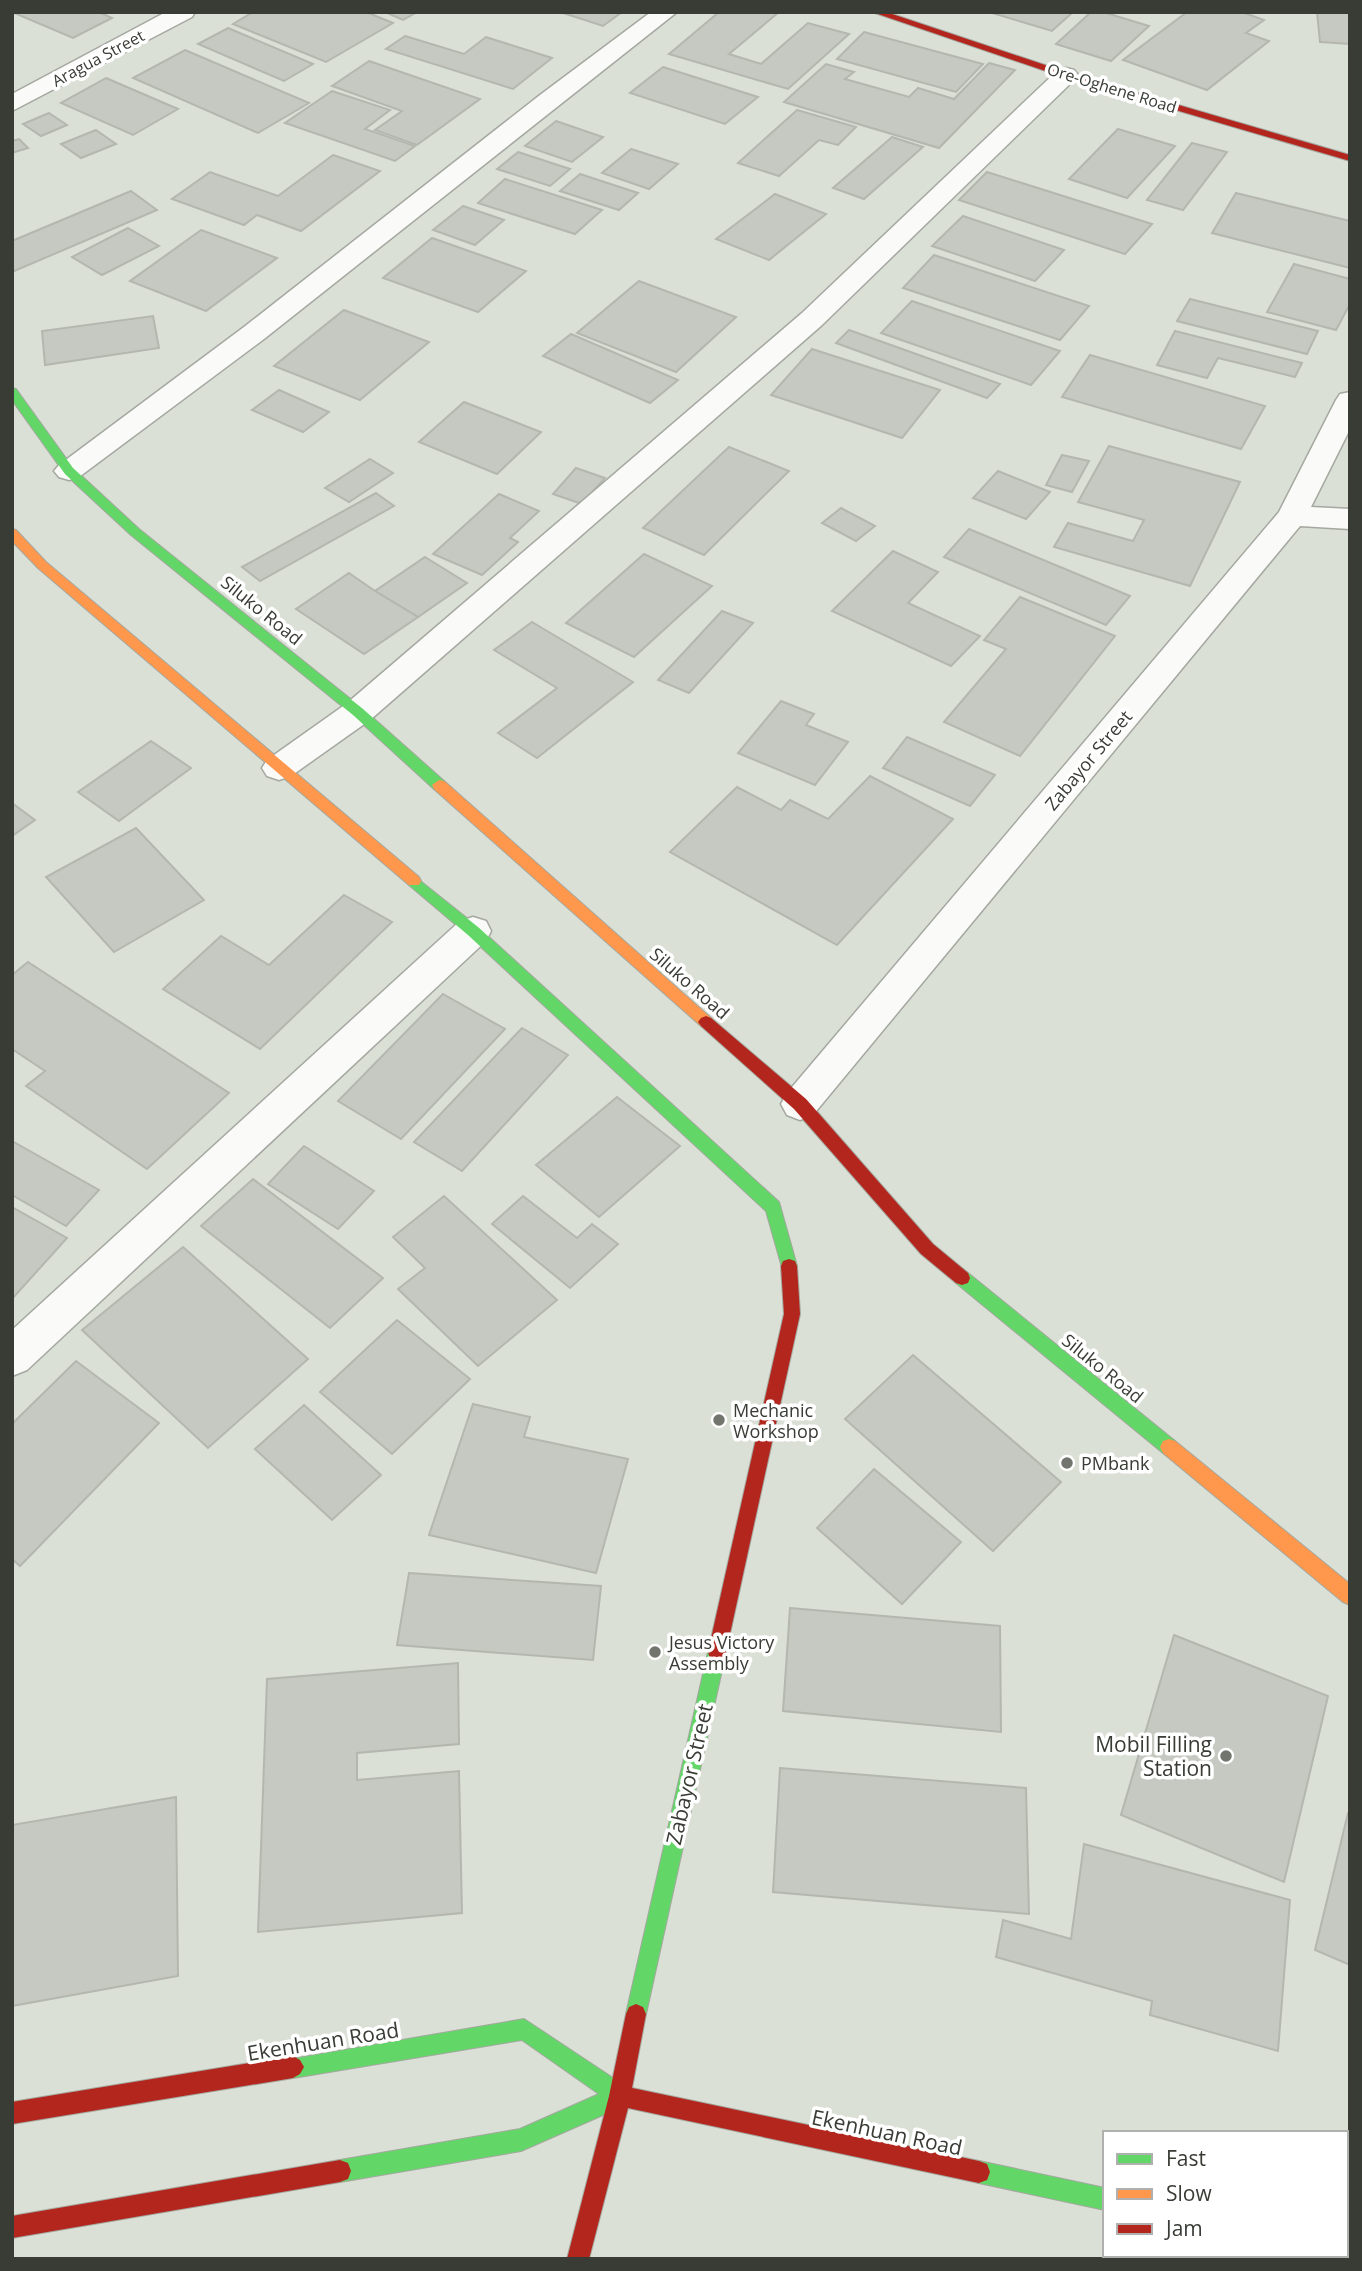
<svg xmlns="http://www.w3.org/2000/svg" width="1362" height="2271" font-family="'Open Sans',sans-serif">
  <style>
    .building { fill: #c5c9c1; stroke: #b3b7af; stroke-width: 2 }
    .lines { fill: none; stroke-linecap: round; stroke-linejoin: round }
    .street-casing { stroke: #a4a8a0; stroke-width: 3 }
    .fast-casing { stroke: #a4a8a0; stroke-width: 2 }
    .slow-casing { stroke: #a4a8a0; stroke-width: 2 }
    .jam-casing { stroke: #a4a8a0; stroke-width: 2 }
    .street { fill: #fafaf9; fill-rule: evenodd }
    .fast { fill: #63d668; fill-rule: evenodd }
    .slow { fill: #ff974d; fill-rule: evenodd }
    .jam { fill: #b3261e; fill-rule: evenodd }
    .poi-dot { fill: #72756d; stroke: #fff; stroke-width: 2.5 }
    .labels { text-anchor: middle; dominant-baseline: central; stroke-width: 7; stroke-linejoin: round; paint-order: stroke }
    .far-street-label { font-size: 16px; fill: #393c35; stroke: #fff }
    .street-label { font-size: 18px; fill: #393c35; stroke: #fff }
    .poi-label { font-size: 18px; fill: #393c35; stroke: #fff; text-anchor: start }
    .near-poi-label { font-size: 21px; fill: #393c35; stroke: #fff; text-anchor: end }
    .near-street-label { font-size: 21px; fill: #393c35; stroke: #fff }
  </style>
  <rect width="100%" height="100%" fill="#dbe0d6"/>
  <g class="building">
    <path d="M12,12h87l13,6 -39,20z"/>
    <path d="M253,12h113l27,11 -67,39 -93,-38z"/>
    <path d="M385,12h32l-14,8z"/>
    <path d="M560,12h62l-19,14z"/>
    <path d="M719,12h60l-50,42 32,10 47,-41 41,11 -61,55 -119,-35z"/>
    <path d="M989,12h84l-21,19z"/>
    <path d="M1091,12h12l46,14 -38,35 -55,-17z"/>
    <path d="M1187,12h55l22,8 -18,13 23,8 -62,49 -84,-30z"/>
    <path d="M1317,12h33v32l-30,-2z"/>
    <path d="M228,28l85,36 -29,17 -86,-37z"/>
    <path d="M864,32l119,32 -27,28 -119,-33z"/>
    <path d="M405,36l59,18 22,-17 66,21 -39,31 -127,-40z"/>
    <path d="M185,50l124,53 -51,30 -125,-55z"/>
    <path d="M369,61l111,38 -63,46 -42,-15 27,-19 -70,-25z"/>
    <path d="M989,63l26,7 -76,78 -155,-46 42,-38 28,8 -9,7 64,18 9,-9 36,11z"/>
    <path d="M663,67l95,30 -33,27 -95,-31z"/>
    <path d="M106,78l72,31 -45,26 -72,-32z"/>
    <path d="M332,91l58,19 -25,19 50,17 -20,15 -110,-38z"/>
    <path d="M797,110l59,17 -18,18 -19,-5 -40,36 -41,-13z"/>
    <path d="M49,113l18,12 -26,11 -18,-12z"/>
    <path d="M556,121l47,16 -31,25 -47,-16z"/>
    <path d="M1118,129l57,17 -48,52 -58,-19z"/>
    <path d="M96,130l20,14 -35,14 -20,-14z"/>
    <path d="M892,137l31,10 -59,52 -31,-11z"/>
    <path d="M19,139l9,9 -16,5v-12z"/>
    <path d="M1192,143l35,9 -44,58 -36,-10z"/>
    <path d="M631,149l47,15 -29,25 -47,-16z"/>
    <path d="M518,152l52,17 -20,17 -53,-17z"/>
    <path d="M333,155l47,16 -79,60 -44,-16 -13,10 -72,-26 38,-27 68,24z"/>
    <path d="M987,172l165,52 -27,30 -166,-54z"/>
    <path d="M580,174l58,19 -19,17 -59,-19z"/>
    <path d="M505,179l97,31 -27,24 -97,-31z"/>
    <path d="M131,191l26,19 -145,62v-31z"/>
    <path d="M1236,193l114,28v47l-138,-35z"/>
    <path d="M775,194l51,20 -57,46 -53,-21z"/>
    <path d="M463,206l41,14 -29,25 -42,-15z"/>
    <path d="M963,216l101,34 -29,31 -103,-35z"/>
    <path d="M128,228l31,18 -57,29 -30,-18z"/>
    <path d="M201,230l76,28 -71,53 -76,-30z"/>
    <path d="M432,238l94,33 -48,41 -95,-34z"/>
    <path d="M934,255l155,51 -29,34 -157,-52z"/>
    <path d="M1294,264l56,15v25l-14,26 -69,-18z"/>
    <path d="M639,281l97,36 -60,55 -99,-39z"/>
    <path d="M1190,299l128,32 -11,23 -130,-33z"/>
    <path d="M912,301l148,50 -29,34 -150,-52z"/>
    <path d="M344,310l85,32 -69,58 -86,-34z"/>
    <path d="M153,316l6,32 -114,17 -3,-34z"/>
    <path d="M849,330l151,54 -13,14 -151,-55z"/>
    <path d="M1175,331l127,32 -7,14 -77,-19 -11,20 -50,-13z"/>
    <path d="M571,334l107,46 -28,23 -107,-47z"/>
    <path d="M812,349l128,41 -38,48 -131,-43z"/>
    <path d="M1090,355l175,51 -24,43 -179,-52z"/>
    <path d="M279,390l50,22 -26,20 -51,-22z"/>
    <path d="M464,402l77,30 -44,42 -78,-32z"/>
    <path d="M1109,446l131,36 -50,104 -136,-39 14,-24 65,18 11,-21 -66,-18z"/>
    <path d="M729,447l60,24 -85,84 -61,-27z"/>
    <path d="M1062,455l27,6 -17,31 -26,-7z"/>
    <path d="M370,459l23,14 -44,29 -24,-14z"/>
    <path d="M576,468l29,10 -23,26 -29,-10z"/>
    <path d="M998,471l52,21 -24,27 -53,-21z"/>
    <path d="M376,493l18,13 -134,75 -18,-14z"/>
    <path d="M499,494l40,17 -29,27 8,4 -36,33 -49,-21z"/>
    <path d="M841,508l34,18 -19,15 -34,-18z"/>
    <path d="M969,529l161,67 -24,29 -162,-68z"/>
    <path d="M893,551l45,21 -30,31 72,33 -29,30 -119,-55z"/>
    <path d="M644,554l68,32 -78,71 -68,-34z"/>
    <path d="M425,557l42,26 -49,34 -43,-26z"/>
    <path d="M349,573l26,18 43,26 -54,37 -68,-45z"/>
    <path d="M1020,597l95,39 -95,120 -76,-34 62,-73 -22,-9z"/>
    <path d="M722,611l31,12 -64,70 -31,-13z"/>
    <path d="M532,622l101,60 -96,76 -39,-25 59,-45 -63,-38z"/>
    <path d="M781,701l33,13 -8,11 42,17 -33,43 -77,-32z"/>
    <path d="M907,737l88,38 -25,31 -87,-38z"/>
    <path d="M151,741l40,27 -72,53 -41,-29z"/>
    <path d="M870,776l83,43 -116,126 -167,-93 67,-65 44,23 9,-10 38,19z"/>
    <path d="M12,803l23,17 -23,16z"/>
    <path d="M136,828l68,72 -90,52 -68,-75z"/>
    <path d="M344,895l48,27 -132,127 -97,-60 58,-53 48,29z"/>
    <path d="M28,962l201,131 -82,76 -121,-83 19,-15 -33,-22v-74z"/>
    <path d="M443,994l62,35 -104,110 -63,-38z"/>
    <path d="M522,1028l46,27 -106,116 -48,-29z"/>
    <path d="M617,1097l63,49 -81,71 -63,-52z"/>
    <path d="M12,1141l87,49 -33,36 -54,-31z"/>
    <path d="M304,1146l70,45 -36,38 -70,-45z"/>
    <path d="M253,1179l130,99 -53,50 -129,-102z"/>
    <path d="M444,1196l113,104 -79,66 -80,-77 27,-21 -32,-31z"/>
    <path d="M523,1196l54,42 15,-14 26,20 -48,44 -78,-64z"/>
    <path d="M12,1207l55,31 -55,61z"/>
    <path d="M183,1247l125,112 -100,89 -126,-118z"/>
    <path d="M397,1320l73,59 -78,75 -72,-62z"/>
    <path d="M913,1355l148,127 -68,69 -148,-132z"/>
    <path d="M76,1361l83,62 -139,143 -8,-7v-135z"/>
    <path d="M473,1404l57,13 -6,20 104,22 -32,114 -167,-38z"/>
    <path d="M304,1405l77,70 -49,45 -77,-71z"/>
    <path d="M874,1469l87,73 -59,62 -85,-76z"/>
    <path d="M409,1573l192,13 -8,74 -196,-15z"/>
    <path d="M790,1608l210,18 1,106 -218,-21z"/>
    <path d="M1174,1635l154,61 -44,186 -163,-67z"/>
    <path d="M458,1663l1,81 -102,9v27l102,-9 3,142 -204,19 9,-253z"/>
    <path d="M780,1768l246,20 3,126 -256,-22z"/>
    <path d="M176,1797l2,179 -166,30v-181z"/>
    <path d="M1348,1813h2v152l-35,-15z"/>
    <path d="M1084,1844l206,56 -12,151 -128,-36 2,-14 -156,-44 7,-37 68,19z"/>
  </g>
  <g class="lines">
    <defs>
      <g id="street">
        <path d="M166,12h29l-3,5 -180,94v-17z"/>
        <path d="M651,12h26l-413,327 -185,138 -10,3 -10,-3 -5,-6 5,-6 185,-138 296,-232z"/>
        <path d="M1066,68l8,2 4,5 -4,5 -252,245 -452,395 -79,56 -12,4 -12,-4 -5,-8 5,-8 79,-56 456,-391 256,-243z"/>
        <path d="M1350,392v37l-39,78 39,2v20l-50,-3 -487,589 -13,5 -13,-5 -6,-11 6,-11 492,-581 57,-112 4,-6z"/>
        <path d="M473,917l13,4 5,10 -5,10 -459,429 -15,6v-46l448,-409z"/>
      </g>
      <g id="fast">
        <path d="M12,388l4,1 57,79 66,61 224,180 81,72 2,4 -2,4h-10l-81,-74 -222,-180 -66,-61 -53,-74z"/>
        <path d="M414,876l64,51 301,275 18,64 -2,5 -6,2 -6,-2 -17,-60 -298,-276 -59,-50 -2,-4z"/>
        <path d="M962,1271l6,2 207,168 3,6 -3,6 -6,2 -6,-2 -207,-170 -2,-5 2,-5z"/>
        <path d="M717,1643l7,2 2,7 -80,362 -3,7 -7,3 -7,-3 -3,-7 82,-362 2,-7z"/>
        <path d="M524,2019l104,69 3,8 -3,8 -107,47 -181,31 -8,-3 -3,-8 3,-8 8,-3 180,-31 79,-35 -77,-54 -229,38 -7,-4 -4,-7 4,-7z"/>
        <path d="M979,2161l126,27v22l-126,-27 -8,-3 -3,-8 3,-8z"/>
      </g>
      <g id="slow">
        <path d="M12,529l4,1 30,32 373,315 2,4 -2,4h-10l-371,-317 -26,-27z"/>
        <path d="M439,780l5,1 267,237 3,4 -3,4h-10l-267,-237 -2,-4z"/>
        <path d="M1169,1439l6,2 175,143v21l-7,-3 -180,-149 -3,-6 3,-6z"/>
      </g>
      <g id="jam">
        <path d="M872,12h14l183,61 281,82v6l-287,-84z"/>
        <path d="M706,1016l5,2 95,81 127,145 35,29 2,5 -2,5 -6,2 -6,-2 -35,-29 -127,-145 -93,-83 -3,-4 3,-4z"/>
        <path d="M789,1259l6,2 2,5 3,48 -74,338 -2,7 -7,2 -7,-2 -2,-7 76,-338 -3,-48 2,-5z"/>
        <path d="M636,2004l7,3 3,7 -14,74 347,73 8,3 3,8 -3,8 -8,3 -351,-75 -39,151h-22l42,-163 17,-82 3,-7z"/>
        <path d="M293,2056l7,4 4,7 -4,7 -7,4 -281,46v-22z"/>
        <path d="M340,2160l8,3 3,8 -3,8 -8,3 -328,56v-22z"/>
        <path d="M1346,2240h4v19h-12l-1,-4h9z"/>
      </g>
    </defs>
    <use href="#street" class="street-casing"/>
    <use href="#fast" class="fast-casing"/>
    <use href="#slow" class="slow-casing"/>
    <use href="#jam" class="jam-casing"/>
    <use href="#street" class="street"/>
    <use href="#fast" class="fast"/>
    <use href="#slow" class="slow"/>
    <use href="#jam" class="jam"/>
  </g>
  <g class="poi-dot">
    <circle cx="719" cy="1420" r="7"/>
    <circle cx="1067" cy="1463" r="7"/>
    <circle cx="655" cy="1652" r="7"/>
    <circle cx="1226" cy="1756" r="7"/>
  </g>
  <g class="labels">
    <g class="far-street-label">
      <text transform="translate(98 58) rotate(-28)">Aragua Street</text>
      <text transform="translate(1112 88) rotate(17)">Ore-Oghene Road</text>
    </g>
    <g class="street-label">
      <text transform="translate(262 610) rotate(39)">Siluko Road</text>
      <text transform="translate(1088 760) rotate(-50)">Zabayor Street</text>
      <text transform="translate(690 983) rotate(41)">Siluko Road</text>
      <text transform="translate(1103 1368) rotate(39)">Siluko Road</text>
    </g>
    <g class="poi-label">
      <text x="733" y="1410">Mechanic<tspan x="733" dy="21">Workshop</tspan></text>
      <text x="1081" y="1463">PMbank</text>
      <text x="669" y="1642">Jesus Victory<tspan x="669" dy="21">Assembly</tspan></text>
    </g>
    <g class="near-poi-label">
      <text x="1212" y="1744">Mobil Filling<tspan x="1212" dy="24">Station</tspan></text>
    </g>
    <g class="near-street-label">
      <text transform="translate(689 1774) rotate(-77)">Zabayor Street</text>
      <text transform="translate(323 2041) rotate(-9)">Ekenhuan Road</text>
      <text transform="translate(887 2132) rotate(12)">Ekenhuan Road</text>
    </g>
  </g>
  <rect width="1362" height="2271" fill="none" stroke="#393c35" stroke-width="28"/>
  <rect x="1103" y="2131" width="245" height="126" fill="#ffffff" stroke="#b0b1ae" stroke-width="2"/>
  <rect x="1117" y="2154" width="35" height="10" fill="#63d668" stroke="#b0b1ae" stroke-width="2"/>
  <text x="1166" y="2166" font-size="21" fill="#393c35">Fast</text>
  <rect x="1117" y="2189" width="35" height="10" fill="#ff974d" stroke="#b0b1ae" stroke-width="2"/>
  <text x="1166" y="2201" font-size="21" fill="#393c35">Slow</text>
  <rect x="1117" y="2224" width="35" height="10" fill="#b3261e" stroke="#b0b1ae" stroke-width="2"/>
  <text x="1166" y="2236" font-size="21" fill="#393c35">Jam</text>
</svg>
